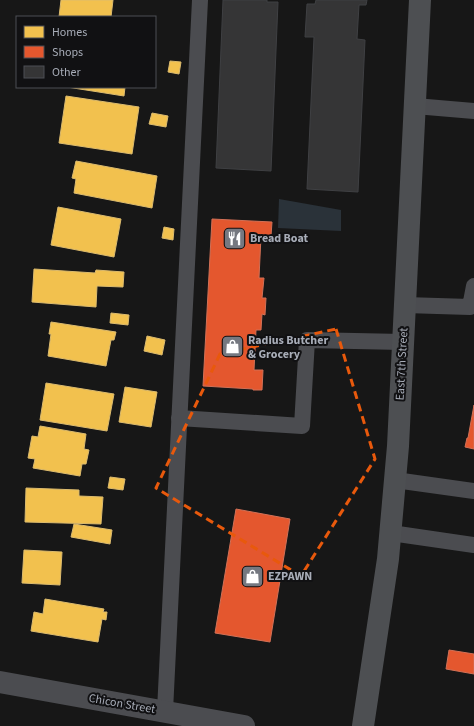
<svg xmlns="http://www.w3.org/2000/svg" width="474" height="726" font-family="'Source Sans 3',sans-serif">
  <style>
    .water { fill: #2a3239 }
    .homes { fill: #f2c14e; stroke: #dcbb6e }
    .shops { fill: #e4572e; stroke: #d27157 }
    .building { fill: #353536; stroke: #3f4043 }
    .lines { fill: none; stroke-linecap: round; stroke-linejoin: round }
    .service { stroke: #4b4c50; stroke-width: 16 }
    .tertiary { stroke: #4b4c50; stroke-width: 22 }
    .primary { stroke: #4d4f52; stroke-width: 22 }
    .marked { fill: none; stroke: #e8590c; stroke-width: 3; stroke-dasharray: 8 5; stroke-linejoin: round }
    .labels { text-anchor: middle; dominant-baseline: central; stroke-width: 4; stroke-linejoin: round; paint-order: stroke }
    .poi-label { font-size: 12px; font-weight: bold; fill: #a8adb8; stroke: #111113; text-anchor: start }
    .street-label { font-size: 12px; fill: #a8adb8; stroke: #111113 }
  </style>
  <rect width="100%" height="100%" fill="#171717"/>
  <path class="water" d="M279,199l62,11v21l-63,-3z"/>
  <g class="homes">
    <path d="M61,0h52l-2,17h-52z"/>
    <path d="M170,61l11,1 -2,12 -11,-2z"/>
    <path d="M67,87h58l-1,9z"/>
    <path d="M66,96l73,11 -7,47 -73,-11z"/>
    <path d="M152,113l16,3 -2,11 -17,-3z"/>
    <path d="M76,161l81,15 -5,32 -78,-15 2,-14 -4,-1z"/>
    <path d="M58,207l63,12 -7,38 -63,-12z"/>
    <path d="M164,227l10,2 -1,11 -11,-2z"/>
    <path d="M34,269l61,4 1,-3 28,2 -1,15 -26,-1 -1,21 -64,-5z"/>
    <path d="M111,313l18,2 -1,10 -18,-2z"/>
    <path d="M51,322l65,10 -2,8h-3l-5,26 -58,-10 3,-22h-2z"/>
    <path d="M147,336l18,4 -3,15 -18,-4z"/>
    <path d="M46,383l68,11 -7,37 -67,-11z"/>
    <path d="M125,387l32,5 -6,35 -32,-5z"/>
    <path d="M40,426l46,8 -2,15 5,1 -3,14h-4l-2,12 -47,-8 2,-9 -7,-1 4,-22 6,1z"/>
    <path d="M110,477l15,2 -2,11 -15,-2z"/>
    <path d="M26,488l53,2v6l24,1 -2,27 -76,-2z"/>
    <path d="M74,524l38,6 -2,14 -39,-7z"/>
    <path d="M24,550l38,2 -2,33 -38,-2z"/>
    <path d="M45,599l59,10 -1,3h4l-1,8 -4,-1 -4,23 -67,-11 3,-19 9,2z"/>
  </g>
  <g class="shops">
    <path d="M212,219l60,3 -1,14h-10l-2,42h5l-2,20h4l-1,17 -3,-1 -1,16h-5l-2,40h9l-1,20h-9v-1l-50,-3z"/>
    <path d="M474,405v44l-9,-2 2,-9h1z"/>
    <path d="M236,509l54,10 -20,123 -55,-9z"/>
    <path d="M449,650l25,4v20l-28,-5z"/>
  </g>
  <g class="building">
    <path d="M223,0h44v2h11l-7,169 -55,-3z"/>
    <path d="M316,0h51l-1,5h-7l-2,34 8,1 -7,152 -51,-3 7,-152h-9l2,-33h8z"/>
  </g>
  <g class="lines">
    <g class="service">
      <path d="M415,106l59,5"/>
      <path d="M405,305l65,2 4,-21"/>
      <path d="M179,418l123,8 5,-86 96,2"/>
      <path d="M395,480l79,11"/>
      <path d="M391,533l83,12"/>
      <path d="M165,711l35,-711"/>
    </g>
    <path class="tertiary" d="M0,682l244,44"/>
    <path class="primary" d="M363,726l25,-167 10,-113 22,-446"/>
  </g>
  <path class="marked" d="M336,329l39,130 -74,117 -145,-88 64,-134z"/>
  <defs>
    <symbol id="restaurant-square" viewBox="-11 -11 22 22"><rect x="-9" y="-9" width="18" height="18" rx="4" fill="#757880" stroke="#111113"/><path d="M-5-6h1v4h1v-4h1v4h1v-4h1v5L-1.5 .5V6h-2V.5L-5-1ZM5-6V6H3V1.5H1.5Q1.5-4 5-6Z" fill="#fff"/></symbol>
    <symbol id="shop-square" viewBox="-11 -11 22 22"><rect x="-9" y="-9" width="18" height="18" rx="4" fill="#757880" stroke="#111113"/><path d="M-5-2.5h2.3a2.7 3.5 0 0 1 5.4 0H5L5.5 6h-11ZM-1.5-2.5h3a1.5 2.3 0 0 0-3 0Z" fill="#fff"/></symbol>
  </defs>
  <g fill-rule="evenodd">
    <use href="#restaurant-square" x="222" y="226" width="25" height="25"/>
    <use href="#shop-square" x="220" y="334" width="25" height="25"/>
    <use href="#shop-square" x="240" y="564" width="25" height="25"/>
  </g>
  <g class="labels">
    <g class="poi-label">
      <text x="250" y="238">Bread Boat</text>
      <text x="248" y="340">Radius Butcher<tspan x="248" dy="14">&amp; Grocery</tspan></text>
      <text x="268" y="576">EZPAWN</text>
    </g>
    <g class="street-label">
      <text transform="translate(402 364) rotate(-87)">East 7th Street</text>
      <text transform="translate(122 704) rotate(10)">Chicon Street</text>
    </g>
  </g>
  <rect x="16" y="16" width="140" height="72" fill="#111113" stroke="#4d4f55"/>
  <rect x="24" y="26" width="20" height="12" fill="#f2c14e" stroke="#4d4f55"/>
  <text x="52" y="36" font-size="12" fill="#a8adb8">Homes</text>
  <rect x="24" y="46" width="20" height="12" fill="#e4572e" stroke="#4d4f55"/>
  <text x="52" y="56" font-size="12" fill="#a8adb8">Shops</text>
  <rect x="24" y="66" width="20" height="12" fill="#353536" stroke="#4d4f55"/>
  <text x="52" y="76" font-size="12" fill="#a8adb8">Other</text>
</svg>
